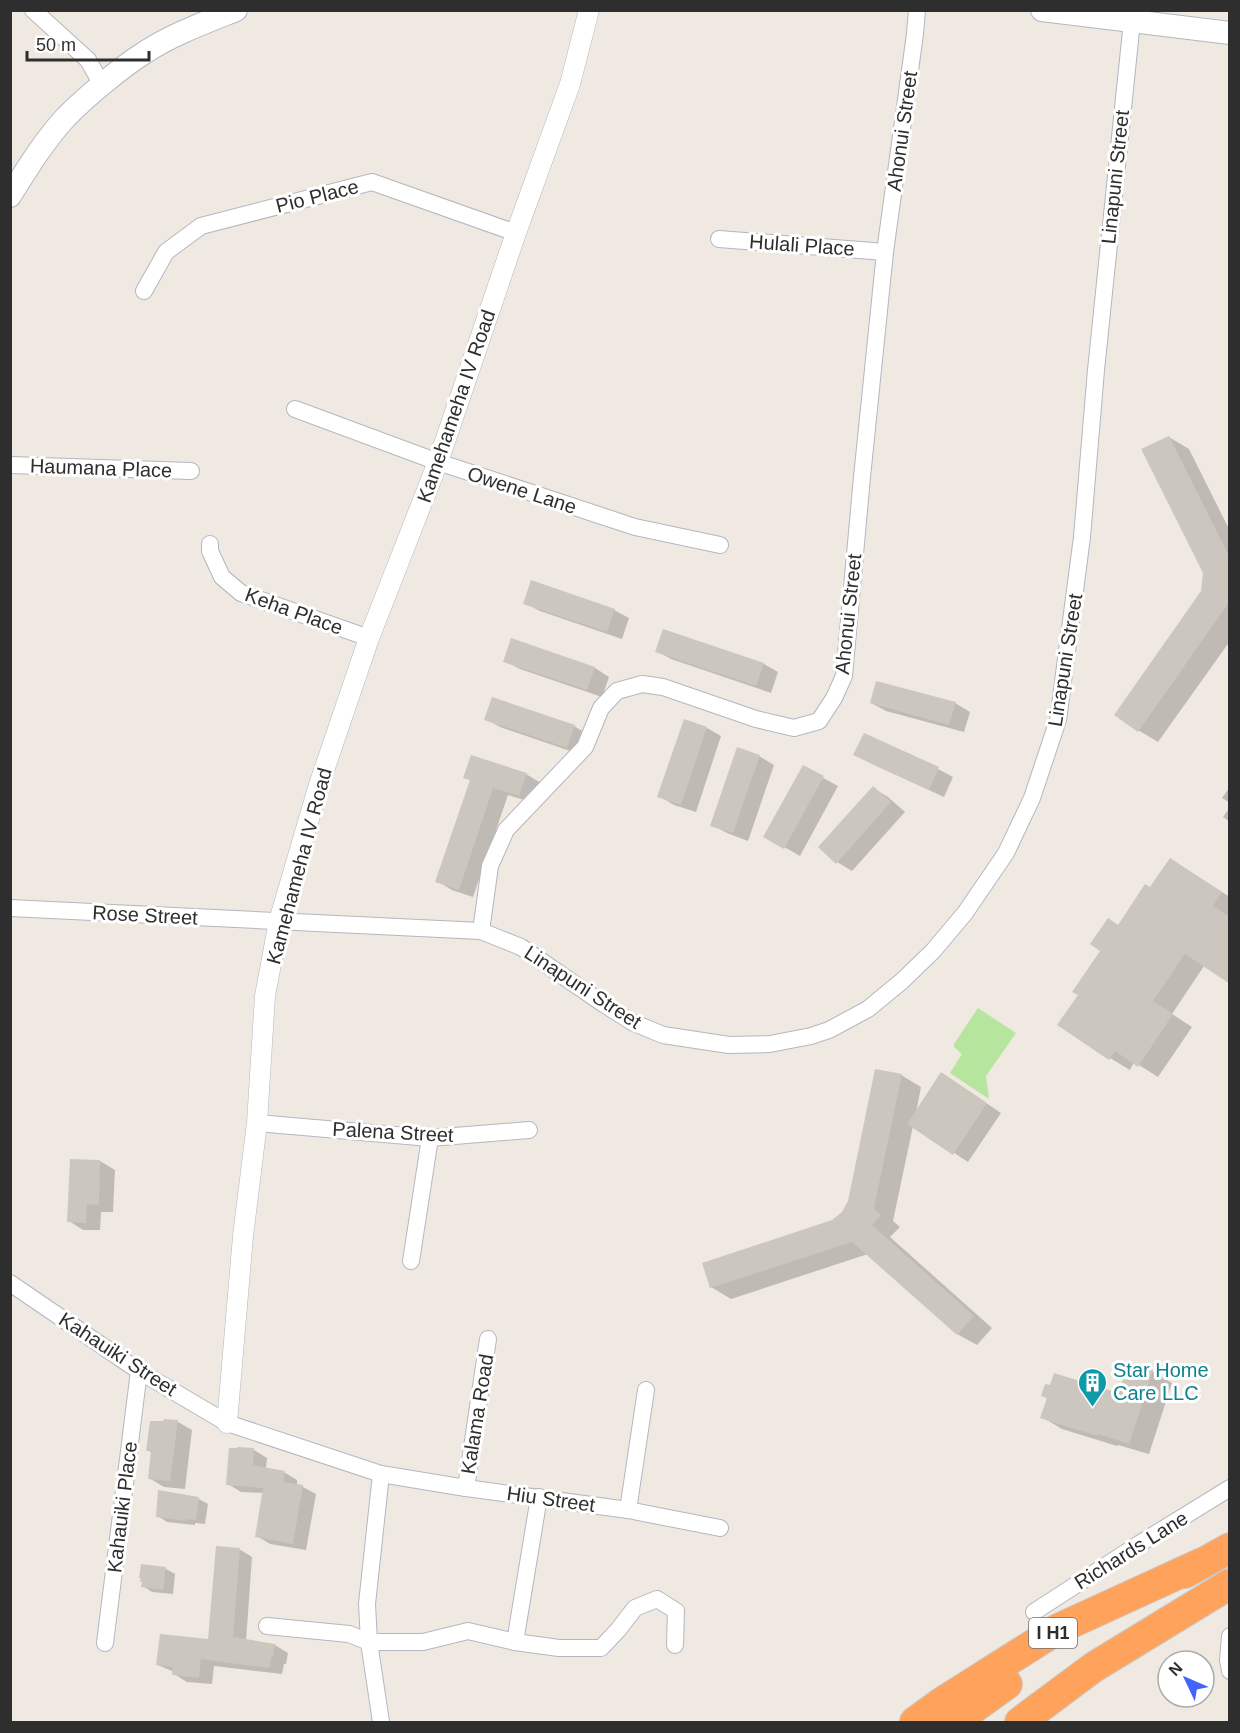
<svg xmlns="http://www.w3.org/2000/svg" width="1240" height="1733" font-family="Helvetica,sans-serif">
  <style>
    .green { fill: #b6e59e }
    .shadow { fill: #0003 }
    .building { fill: #cbc7bf }
    .lines { fill: none; stroke-linecap: round; stroke-linejoin: round }
    .minor-casing { stroke: #b4b7c1; stroke-width: 18 }
    .tertiary-casing { stroke: #b4b7c1; stroke-width: 21 }
    .secondary-casing { stroke: #b4b7c1; stroke-width: 24 }
    .motorway-casing { stroke: #c9c9c9; stroke-width: 32 }
    .minor { stroke: #fff; stroke-width: 16 }
    .tertiary { stroke: #fff; stroke-width: 20 }
    .secondary { stroke: #fff; stroke-width: 22 }
    .motorway { stroke: #ffa35c; stroke-width: 30 }
    .labels { text-anchor: middle; dominant-baseline: central; stroke-width: 6; stroke-linejoin: round; paint-order: stroke }
    .shield { fill: #fff; stroke: #6d6d6d; stroke-width: 1.5 }
    .shield-label { font-size: 18px; font-weight: bold; fill: #2e2e2e }
    .street-label { font-size: 20px; fill: #2e2e2e; stroke: #fff }
    .culture-label { font-size: 20px; fill: #0d838f; stroke: #fff; text-anchor: start }
  </style>
  <rect width="100%" height="100%" fill="#efe9e1"/>
  <path class="green" d="M978,1008l38,25 -30,43 3,22 -3,-1 -36,-24 12,-19 -8,-7v-3z"/>
  <g class="shadow">
    <path d="M1169,437l20,12 41,82v110l-72,101 -20,-12 64,-138 2,-19z"/>
    <path d="M525,603l89,7 15,8 -7,21 -82,-28z"/>
    <path d="M664,630l100,34 14,8 -7,21 -100,-34 -14,-8z"/>
    <path d="M512,640l83,28 14,9 -7,20 -82,-28 -15,-8z"/>
    <path d="M871,703h84l15,9 -6,20 -78,-21z"/>
    <path d="M486,719l88,7 15,9 -7,20 -82,-28z"/>
    <path d="M707,728l14,8 -25,76 -22,-7 -15,-9z"/>
    <path d="M855,754l83,15 15,8 -9,20 -74,-34z"/>
    <path d="M759,756l15,9 -26,76 -21,-8 -15,-8z"/>
    <path d="M803,767l35,19 -38,70 -35,-20z"/>
    <path d="M526,774l15,9 -7,20 -26,-8 -35,102 -21,-7 -15,-9 34,-100 -6,-4z"/>
    <path d="M1230,787v16l-8,-5z"/>
    <path d="M873,788l15,9 17,15 -53,59 -15,-9z"/>
    <path d="M1230,807v15l-7,-5z"/>
    <path d="M1171,860l59,37v86l-26,-17 -32,48 20,13 -34,50 -24,-15 -4,8 -20,-12 -30,-63 39,-69 32,-37z"/>
    <path d="M901,1075l20,12 -5,26 40,-30 45,30 -33,49 -55,-36 -20,95 7,6 -10,10 102,91 -15,17 -20,-11 -89,-80 -137,45 -20,-12 121,-65 11,-9z"/>
    <path d="M100,1161l15,9 -2,42h-12l-1,18h-17l-14,-9z"/>
    <path d="M1152,1371l20,12 -23,71 -31,-9 -1,1 -55,-17 -20,-12 6,-18 -5,-3 77,-1 8,-13z"/>
    <path d="M178,1422l14,8 -7,59 -21,-2 -15,-9 3,-25 -4,-3z"/>
    <path d="M254,1450l13,8 -1,11 18,3 13,8v6l6,1 13,7 -10,56 -36,-6 -13,-8 7,-43 -23,-1 -13,-8z"/>
    <path d="M199,1499l9,5 -3,20 -10,-1v2l-28,-3 -9,-6z"/>
    <path d="M239,1549l13,8 -6,84 29,4 13,8 -2,11h-2l-2,10 -68,-8 -2,18 -25,-2 -13,-8v-2l-16,-7 51,-24z"/>
    <path d="M142,1566l24,3 9,5 -2,20 -21,-2 -9,-6z"/>
  </g>
  <g class="building">
    <path d="M1169,436l61,122v43l-92,131 -24,-17 87,-124 2,-18 -62,-124z"/>
    <path d="M531,580l84,29 -8,23 -84,-28z"/>
    <path d="M663,629l101,34 -8,23 -101,-34z"/>
    <path d="M511,638l84,29 -8,23 -84,-28z"/>
    <path d="M876,681l80,21 -7,23 -79,-22z"/>
    <path d="M492,697l83,28 -8,23 -83,-28z"/>
    <path d="M684,719l23,8 -26,78 -24,-8z"/>
    <path d="M864,733l75,34 -10,23 -76,-35z"/>
    <path d="M737,747l23,8 -27,78 -23,-7z"/>
    <path d="M471,755l56,18 -8,23 -26,-8 -34,102 -24,-8 35,-102 -7,-2z"/>
    <path d="M803,765l21,11 -40,73 -21,-12z"/>
    <path d="M873,786l18,16 -55,62 -18,-17z"/>
    <path d="M1170,858l52,34 -9,14 17,11v67l-45,-30 -32,47 20,13 -35,53 -23,-16 -6,9 -52,-35 21,-30 -6,-3 28,-41 -10,-7 18,-26 10,7 27,-41 5,3z"/>
    <path d="M875,1069l27,5 -28,134 7,7 -9,10 102,91 -17,19 -105,-93 -142,46 -8,-25 130,-43 10,-8 6,-11z"/>
    <path d="M941,1072l46,31 -34,52 -46,-31z"/>
    <path d="M70,1159l30,1 -1,45 -12,-1 -1,19 -19,-1z"/>
    <path d="M1133,1363l20,7 -24,74 -31,-10 -1,2 -57,-18 7,-20 -6,-2 4,-12 5,1 4,-12 65,20 4,-15 4,2z"/>
    <path d="M164,1419l14,1 -8,61 -22,-2 3,-28h-5l4,-30h13z"/>
    <path d="M237,1447l17,1 -1,17 32,6 -2,11 20,3 -10,59 -38,-7 8,-49 -37,-3 3,-37h8z"/>
    <path d="M158,1490l41,7 -3,23 -10,-1v2l-30,-4z"/>
    <path d="M216,1546l24,2 -7,89 42,7 -2,13h-2l-1,10 -2,1 -67,-9 -2,19 -27,-3 1,-8 -17,-2 4,-31 48,5z"/>
    <path d="M141,1564l25,3 -3,23 -22,-3 1,-5h-2l1,-4h-2z"/>
  </g>
  <g class="lines">
    <defs>
      <g id="minor">
        <path d="M33,10l55,50 14,25"/>
        <path d="M719,239l166,13"/>
        <path d="M144,291l22,-39 35,-26 171,-44 144,51"/>
        <path d="M295,409l143,53 197,65 85,18"/>
        <path d="M10,465l181,6"/>
        <path d="M210,544v7l12,26 19,16 128,45"/>
        <path d="M10,908l471,23 40,16 81,56 30,19 31,13 66,10 41,-1 41,-8 18,-6 39,-21 34,-28 31,-30 32,-38 41,-60 26,-55 26,-78 24,-183 14,-167 36,-349"/>
        <path d="M481,931l9,-65 16,-36 79,-83 16,-39 16,-17 25,-7 21,3 93,32 38,9 25,-7 15,-23 10,-22 18,-199 23,-225 30,-218 2,-24"/>
        <path d="M257,1123l173,15 99,-8"/>
        <path d="M411,1261l19,-123"/>
        <path d="M10,1283l129,88 88,52 154,51 85,14 162,22 92,18"/>
        <path d="M381,1474l-14,130 2,38 12,80"/>
        <path d="M466,1488l22,-149"/>
        <path d="M628,1510l18,-120"/>
        <path d="M1034,1612l105,-68 91,-56"/>
        <path d="M267,1626l82,8 20,8h54l45,-11 47,11 44,6h42l17,-18 17,-22 22,-9 19,12 -1,34"/>
        <path d="M1230,1636l-2,24 2,11"/>
        <path d="M515,1642l24,-145"/>
        <path d="M105,1643l34,-272"/>
      </g>
      <path id="tertiary" d="M227,1423l16,-187 14,-113 8,-127 14,-75 39,-133 51,-150 69,-176 78,-229 54,-149 19,-74"/>
      <g id="secondary">
        <path d="M1042,10l188,23"/>
        <path d="M10,196c17,-27 34,-55 56,-79 20,-20 54,-49 78,-64 27,-18 62,-31 92,-43"/>
      </g>
      <g id="motorway">
        <path d="M1185,1573l45,-25"/>
        <path d="M915,1722l26,-19 117,-74 144,-66"/>
        <path d="M954,1722l53,-38"/>
        <path d="M1020,1722l74,-55 136,-83"/>
      </g>
    </defs>
    <use href="#minor" class="minor-casing"/>
    <use href="#tertiary" class="tertiary-casing"/>
    <use href="#secondary" class="secondary-casing"/>
    <use href="#motorway" class="motorway-casing"/>
    <use href="#minor" class="minor"/>
    <use href="#tertiary" class="tertiary"/>
    <use href="#secondary" class="secondary"/>
    <use href="#motorway" class="motorway"/>
  </g>
  <defs>
    <symbol id="building-pin" viewBox="-11 -11 22 30"><path d="M0 17L-7.5 6A9.5 9.5 0 1 1 7.5 6Z" fill="#0f9aa8" stroke="#fff"/><path d="M-4-6H4V6H1V3H-1V6H-4ZM-2.5-4.3h1.7v1.8h-1.7ZM.8-4.3h1.7v1.8H.8ZM-2.5-1h1.7V.8h-1.7ZM.8-1h1.7V.8H.8Z" fill="#fff"/></symbol>
  </defs>
  <g fill-rule="evenodd">
    <use href="#building-pin" x="1076" y="1366" width="33" height="45"/>
  </g>
  <g class="labels">
    <rect class="shield" x="1029" y="1618" width="48" height="30" rx="4.5"/>
    <g class="shield-label">
      <text x="1053" y="1633">I H1</text>
    </g>
    <g class="street-label">
      <text transform="translate(902 131) rotate(-82)">Ahonui Street</text>
      <text transform="translate(1115 177) rotate(-84)">Linapuni Street</text>
      <text transform="translate(317 196) rotate(-14)">Pio Place</text>
      <text transform="translate(802 245) rotate(4)">Hulali Place</text>
      <text transform="translate(456 406) rotate(-71)">Kamehameha IV Road</text>
      <text transform="translate(101 468) rotate(2)">Haumana Place</text>
      <text transform="translate(522 490) rotate(18)">Owene Lane</text>
      <text transform="translate(294 611) rotate(20)">Keha Place</text>
      <text transform="translate(848 614) rotate(-84)">Ahonui Street</text>
      <text transform="translate(1065 660) rotate(-81)">Linapuni Street</text>
      <text transform="translate(299 866) rotate(-75)">Kamehameha IV Road</text>
      <text transform="translate(145 915) rotate(3)">Rose Street</text>
      <text transform="translate(583 987) rotate(33)">Linapuni Street</text>
      <text transform="translate(393 1132) rotate(3)">Palena Street</text>
      <text transform="translate(118 1354) rotate(33)">Kahauiki Street</text>
      <text transform="translate(477 1414) rotate(-81)">Kalama Road</text>
      <text transform="translate(551 1499) rotate(8)">Hiu Street</text>
      <text transform="translate(122 1507) rotate(-83)">Kahauiki Place</text>
      <text transform="translate(1131 1550) rotate(-32)">Richards Lane</text>
    </g>
    <g class="culture-label">
      <text x="1113" y="1370">Star Home<tspan x="1113" dy="23">Care LLC</tspan></text>
    </g>
  </g>
  <rect width="1240" height="1733" fill="none" stroke="#2e2e2e" stroke-width="24"/>
  <g transform="translate(1186 1679) rotate(314)"><circle r="28" fill="#ffffff" stroke="#ababab" stroke-width="1.5"/>
  <path d="M0-4.5L10 22L0 15L-10 22Z" fill="#4264fb"/>
  <text y="-9" font-size="16" font-weight="bold" text-anchor="middle" fill="#2e2e2e">N</text>
  </g>
  <path d="M27 51v9h122v-9" fill="none" stroke="#2e2e2e" stroke-width="3"/>
  <text x="36" y="51" font-size="18" fill="#2e2e2e" stroke="#ffffff" stroke-width="4.5" paint-order="stroke">50 m</text>
</svg>
